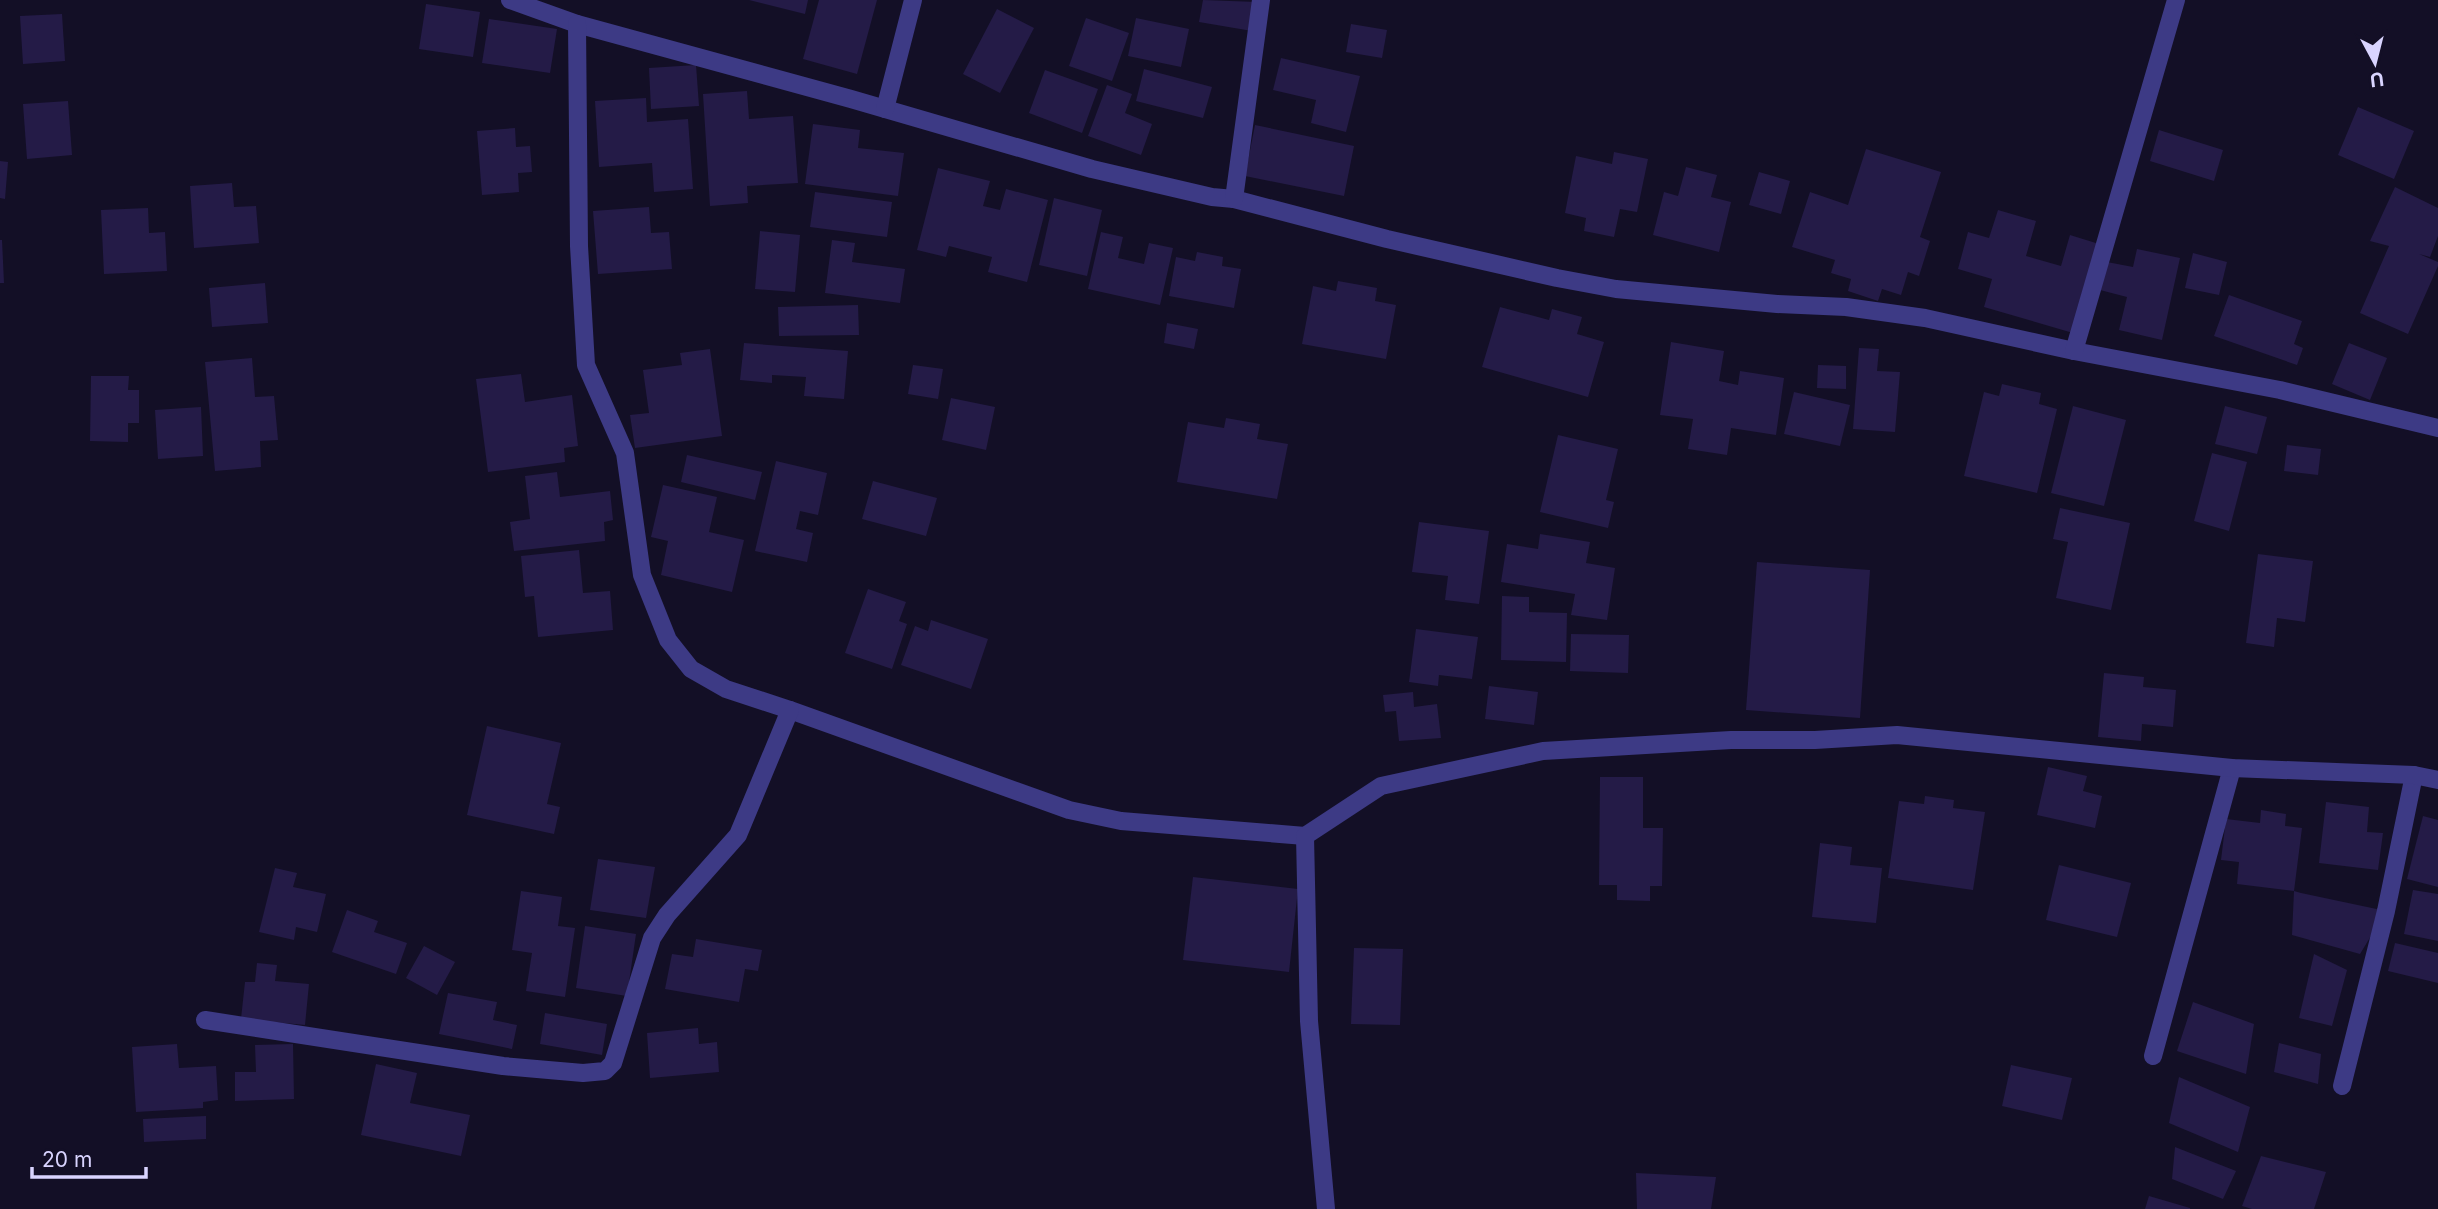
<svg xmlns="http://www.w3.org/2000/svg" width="2438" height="1209" font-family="Inter,sans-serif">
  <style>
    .building { fill: #241b47 }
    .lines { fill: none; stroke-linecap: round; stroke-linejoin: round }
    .street { stroke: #3d3a85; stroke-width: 18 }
  </style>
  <rect width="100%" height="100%" fill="#130f26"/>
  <g class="building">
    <path d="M749,0h59l-3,14z"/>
    <path d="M819,0h58l-20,74 -54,-15z"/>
    <path d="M1203,0l54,2 -5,29 -53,-9z"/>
    <path d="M426,4l54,8 -7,45 -54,-8z"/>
    <path d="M997,9l37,19 -34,65 -37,-19z"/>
    <path d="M62,14l3,47 -42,3 -3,-48z"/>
    <path d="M1086,18l43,15 -17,48 -43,-15z"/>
    <path d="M1136,18l53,11 -8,38 -53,-11z"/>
    <path d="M489,19l68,10 -7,44 -68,-10z"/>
    <path d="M1351,24l36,6 -5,28 -36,-6z"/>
    <path d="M1281,58l79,18 -14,56 -35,-9 5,-23 -43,-10z"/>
    <path d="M696,65l3,41 -48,3 -2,-41z"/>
    <path d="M1144,69l68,18 -9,31 -67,-17z"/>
    <path d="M1045,70l53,19 -16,44 -53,-20z"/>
    <path d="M1107,85l25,9 -7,19 27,11 -11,31 -53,-19z"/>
    <path d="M747,91l2,28 44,-3 5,67 -51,3 1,17 -38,3 -7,-112z"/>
    <path d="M646,98l1,24 41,-3 5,70 -39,3 -2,-29 -53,4 -4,-66z"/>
    <path d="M68,101l4,54 -45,4 -4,-55z"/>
    <path d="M2358,107l56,24 -20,48 -56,-24z"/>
    <path d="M813,124l47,6 -2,18 46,5 -6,43 -93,-12z"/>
    <path d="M1255,125l99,21 -10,50 -99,-20z"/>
    <path d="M515,128l1,19 14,-1 2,26 -14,1 1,19 -37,3 -5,-64z"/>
    <path d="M2159,130l64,20 -9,31 -64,-20z"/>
    <path d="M1866,149l75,23 -21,65 10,4 -11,35 -11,-4 -7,23 -19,-6 -4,12 -30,-10 3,-12 -20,-6 4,-13 -43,-13 18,-55 38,13z"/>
    <path d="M1614,152l34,7 -11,53 -17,-3 -6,28 -30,-6 2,-13 -21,-5 11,-57 36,8z"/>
    <path d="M0,161l8,1 -3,37 -5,-1z"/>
    <path d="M1686,167l31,8 -6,22 20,5 -12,50 -66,-17 11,-43 14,4z"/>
    <path d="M938,168l52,13 -7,25 17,4 6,-21 42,11 -21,82 -39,-10 4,-15 -43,-11 -3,11 -29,-7z"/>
    <path d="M1759,172l31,9 -9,33 -32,-9z"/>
    <path d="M232,183l2,24 22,-1 3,37 -65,5 -4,-62z"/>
    <path d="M2395,187l43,21v28l-8,21 -11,-3 19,8v4l-30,68 -48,-21 29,-67 -19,-5z"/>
    <path d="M815,192l77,10 -5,35 -77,-10z"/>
    <path d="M1054,198l48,12 -15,66 -48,-11z"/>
    <path d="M649,207l2,26 18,-1 3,37 -74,5 -5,-63z"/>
    <path d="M148,208l1,25 16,-1 2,39 -63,3 -3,-64z"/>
    <path d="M1998,210l38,11 -10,35 35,10 9,-31 29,9 -26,89 -89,-26 8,-28 -34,-10 10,-37 21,6z"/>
    <path d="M760,231l40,4 -5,57 -40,-3z"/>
    <path d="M1101,232l22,5 -5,21 26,6 5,-21 24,5 -13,57 -72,-16z"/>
    <path d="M0,240h2l2,43h-4z"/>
    <path d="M832,240l23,3 -3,19 53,7 -5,34 -75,-10z"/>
    <path d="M2137,249l43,9 -18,82 -43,-10 8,-33 -27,-7 7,-28 26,5z"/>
    <path d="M1197,252l26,5 -1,9 19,3 -7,39 -65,-12 7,-39 19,4z"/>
    <path d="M2193,253l34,9 -8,33 -34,-7z"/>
    <path d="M1338,281l39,7 -2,13 21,4 -10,54 -84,-15 11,-58 23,5z"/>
    <path d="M265,283l3,40 -56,4 -3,-39z"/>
    <path d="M2229,295l73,26 -8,23 9,4 -6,17 -83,-29z"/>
    <path d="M858,305l1,30 -80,1 -1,-29z"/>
    <path d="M1500,307l49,13 3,-11 30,8 -5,17 27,8 -16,55 -106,-30z"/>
    <path d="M1167,323l31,6 -4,20 -30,-6z"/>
    <path d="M1671,342l53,9 -5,30 19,4 2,-14 44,7 -8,57 -45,-7 -4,27 -39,-6 5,-30 -33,-4z"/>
    <path d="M744,343l104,8 -4,48 -40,-3 2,-19 -34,-2v8l-32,-3z"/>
    <path d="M2349,343l38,15 -17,42 -38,-16z"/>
    <path d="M1859,348l20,1 -2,22 23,1 -5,60 -42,-3z"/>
    <path d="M710,349l12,87 -87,12 -5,-33 19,-2 -6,-43 39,-5 -2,-12z"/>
    <path d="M252,358l3,39 19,-1 4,44 -18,1 1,26 -46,4 -10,-109z"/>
    <path d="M913,365l30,4 -5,30 -30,-5z"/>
    <path d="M1818,365l28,1v23l-29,-1z"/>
    <path d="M521,374l4,28 47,-7 6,51 -14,2 1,14 -77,10 -12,-93z"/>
    <path d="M91,376h38l-1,14h11v33h-11v19l-38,-1z"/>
    <path d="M2002,384l39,9 -2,11 18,5 -20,84 -73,-17 20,-84 15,4z"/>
    <path d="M1794,392l56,13 -10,41 -56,-12z"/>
    <path d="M951,398l44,9 -9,43 -44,-10z"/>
    <path d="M2073,406l53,14 -22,86 -53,-13z"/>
    <path d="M2225,406l42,11 -10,37 -42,-10z"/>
    <path d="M201,407l2,49 -45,3 -3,-49z"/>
    <path d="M1226,418l34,6 -3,15 31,5 -11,55 -100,-17 11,-60 36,6z"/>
    <path d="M1558,435l60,14 -12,51 8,2 -6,26 -68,-16z"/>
    <path d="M2287,445l34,4 -3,26 -34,-4z"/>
    <path d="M2212,453l35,9 -18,69 -35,-10z"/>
    <path d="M687,455l75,17 -7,28 -74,-18z"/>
    <path d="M776,461l51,12 -9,42 -18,-4 -4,18 17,4 -6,29 -52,-11z"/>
    <path d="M557,472l3,25 50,-6 3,29 -9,2 1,19 -91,10 -4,-29 20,-3 -5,-43z"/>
    <path d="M873,481l64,17 -11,38 -64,-17z"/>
    <path d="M663,485l54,12 -8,35 35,8 -12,52 -71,-17 7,-34 -17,-4z"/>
    <path d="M2060,508l70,15 -19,87 -55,-12 12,-56 -15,-3z"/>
    <path d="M1419,522l70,9 -10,73 -34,-4 3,-24 -36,-4z"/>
    <path d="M1540,534l50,8 -4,21 29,5 -8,52 -36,-5 4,-21 -74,-12 6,-38 31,5z"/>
    <path d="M579,550l4,43 27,-2 3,39 -75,7 -4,-41 -9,1 -4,-41z"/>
    <path d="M2258,554l55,7 -8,61 -28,-4 -3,29 -28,-4z"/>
    <path d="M1757,562l113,8 -10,148 -114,-8z"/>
    <path d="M868,589l38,13 -7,19 8,3 -15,45 -47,-16z"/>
    <path d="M1502,596l27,1v15l38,1 -1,49 -65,-2z"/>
    <path d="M931,620l57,19 -17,50 -70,-24 14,-39 13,5z"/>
    <path d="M1416,629l62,8 -6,42 -33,-4 -1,11 -29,-4z"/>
    <path d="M1571,634l58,1 -1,38 -58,-2z"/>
    <path d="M2104,673l40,4 -1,10 33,3 -3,37 -31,-3 -1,17 -43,-4z"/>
    <path d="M1489,686l49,6 -4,33 -49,-6z"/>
    <path d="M1413,692l1,15 23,-3 4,34 -42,3 -3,-30 -11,1 -2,-17z"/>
    <path d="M487,726l74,17 -14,61 13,3 -6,27 -87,-19z"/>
    <path d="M2048,767l39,9 -4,15 19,5 -7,32 -58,-13z"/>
    <path d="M1600,777h43v51h20l-1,58h-12v15l-33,-1v-15h-18z"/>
    <path d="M1925,796l29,4 -1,8 32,4 -12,78 -85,-12 11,-77 25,3z"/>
    <path d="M2326,802l43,5 -2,25 16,1 -5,37 -59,-7z"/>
    <path d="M2261,810l25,4 -1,12 17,2 -8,63 -57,-7 2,-22 -18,-2 5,-41 34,4z"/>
    <path d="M2423,816l15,4v67l-31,-8z"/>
    <path d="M1820,843l32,4 -2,18 32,3 -6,55 -64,-6z"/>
    <path d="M598,859l57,8 -9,51 -56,-8z"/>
    <path d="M2059,865l72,18 -14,54 -71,-17z"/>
    <path d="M275,868l22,5 -4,14 33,7 -9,38 -21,-5 -2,13 -35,-8z"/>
    <path d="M1193,877l105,12 -9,83 -106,-12z"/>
    <path d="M2413,890l25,4v47l-34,-7z"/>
    <path d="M521,891l41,6 -4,29 17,2 -10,69 -39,-6 6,-38 -20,-3z"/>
    <path d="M2294,891l7,2 85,18 -26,43 -68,-19z"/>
    <path d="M347,910l31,11 -4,11 33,11 -11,31 -64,-22z"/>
    <path d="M585,926l51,8 -9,62 -51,-8z"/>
    <path d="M696,939l66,11 -4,21 -13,-2 -6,33 -74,-13 7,-35 21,3z"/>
    <path d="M2395,943l43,10v30l-50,-12z"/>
    <path d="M424,946l31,16 -18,33 -31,-17z"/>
    <path d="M1354,948l49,1 -3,76 -49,-1z"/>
    <path d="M2314,954l33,16 -15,56 -33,-8z"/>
    <path d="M257,963l20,2 -2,16 34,3 -4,41 -64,-6 4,-37h10z"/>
    <path d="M448,993l49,9 -4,18 24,5 -5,24 -73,-15z"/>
    <path d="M2193,1002l61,22 -8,50 -69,-23z"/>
    <path d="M545,1013l62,11 -5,31 -62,-11z"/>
    <path d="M698,1028l1,16 18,-2 2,30 -69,6 -3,-45z"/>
    <path d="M2279,1043l42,11 -3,30 -44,-12z"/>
    <path d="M177,1044l2,24 37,-2 2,34 -15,2v6l-67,4 -4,-65z"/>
    <path d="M293,1044l1,55 -59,2v-29h21l-1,-27z"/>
    <path d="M376,1064l41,9 -7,30 60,12 -9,41 -100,-21z"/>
    <path d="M2011,1065l61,13 -10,42 -60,-14z"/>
    <path d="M2179,1077l71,30 -12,45 -69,-29z"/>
    <path d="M206,1116v23l-62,3 -1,-23z"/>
    <path d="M2175,1147l61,24 -13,28 -51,-20z"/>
    <path d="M2261,1156l65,16 -12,37h-62l-10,-3z"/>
    <path d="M1636,1173l80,4 -5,32h-74z"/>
    <path d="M2149,1196l41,12v1h-45z"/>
  </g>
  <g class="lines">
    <g class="street">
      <path d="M510,0l67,24 274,75 241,70 120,28 22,2 153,40 170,39 59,11 161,15 69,3 79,11 149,33 206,39 158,38"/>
      <path d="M885,109l28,-109"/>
      <path d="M1234,199l27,-199"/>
      <path d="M2074,351l102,-351"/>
      <path d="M790,710l279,100 52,11 184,15"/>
      <path d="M205,1020l298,46 80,7 22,-2 8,-8 39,-125 15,-23 71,-80 52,-125 -64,-21 -35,-20 -23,-29 -26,-65 -17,-122 -39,-88 -7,-119 -2,-222"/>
      <path d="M2153,1056l79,-288"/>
      <path d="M2342,1086l44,-175 28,-136"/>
      <path d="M1326,1209l-17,-188 -4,-185 76,-50 162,-35 188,-11h84l82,-5 335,33 182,7 24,5"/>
    </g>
  </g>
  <g transform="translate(2375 63) rotate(173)" stroke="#130f26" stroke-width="5" paint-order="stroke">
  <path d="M0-5L12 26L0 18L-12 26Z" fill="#d9d4ff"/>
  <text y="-10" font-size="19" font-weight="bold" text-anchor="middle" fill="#d9d4ff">U</text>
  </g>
  <path d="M32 1167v10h114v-10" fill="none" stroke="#d9d4ff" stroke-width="3.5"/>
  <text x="42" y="1167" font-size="21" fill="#d9d4ff" stroke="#130f26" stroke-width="5" paint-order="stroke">20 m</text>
</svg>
